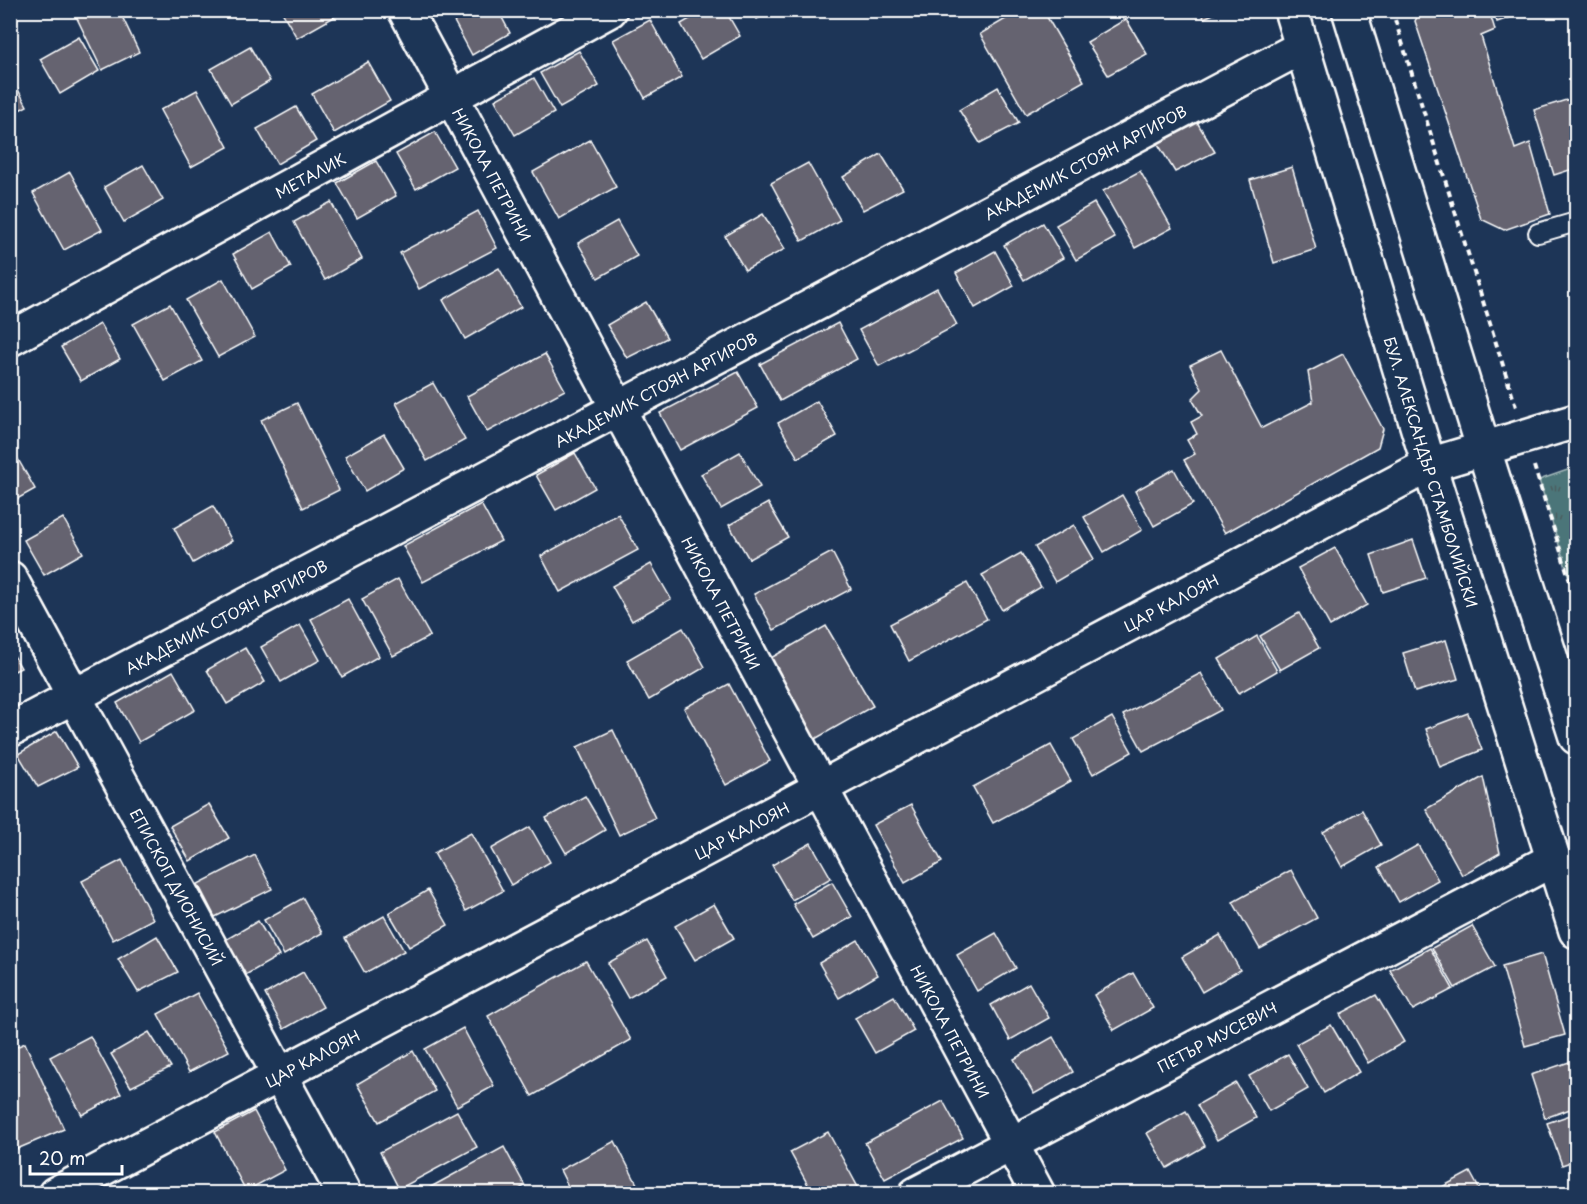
<svg xmlns="http://www.w3.org/2000/svg" width="1587" height="1204" font-family="'Playpen Sans',sans-serif">
	<defs>
		<pattern id="grass-tufts" width="24" height="20" patternUnits="userSpaceOnUse" patternTransform="scale(1.5)"><rect width="24" height="20" fill="#4c7579"/><path d="M3 7l-1-3M5 7V3M7 7l1-3M15 17l-1-3M17 17v-4M19 17l1-3" fill="none" stroke="#4c5c5e"/></pattern>
	</defs>
	<rect width="100%" height="100%" fill="#1d3557"/>
	<filter id="ink" filterUnits="userSpaceOnUse"><feTurbulence type="fractalNoise" baseFrequency=".0167" numOctaves="2"/><feDisplacementMap in="SourceGraphic" scale="12" xChannelSelector="R" yChannelSelector="G"/><feConvolveMatrix kernelMatrix="1 2 1 2 8 2 1 2 1" color-interpolation-filters="sRGB"/></filter>
	<g filter="url(#ink)">
		<path fill="url(#grass-tufts)" stroke="#a6babc" stroke-width="1.5" d="M1576,467v133l-37,-120z"/>
		<g fill="#656370" stroke="#fff" stroke-width="1.5">
			<path d="M73,10h46l20,42 -37,18z"/>
			<path d="M281,10h52l3,6 -39,22z"/>
			<path d="M448,10h50l12,23 -38,22z"/>
			<path d="M705,10h20l15,26 -39,23 -20,-35z"/>
			<path d="M752,10h21l-16,9z"/>
			<path d="M1021,10h22l41,71 -58,33 -46,-80z"/>
			<path d="M1201,10h22l-19,8z"/>
			<path d="M1421,10h68l6,20 -14,6 34,113 15,-6 20,71 -46,16 -23,-11 -66,-198z"/>
			<path d="M1493,10h39l-35,12z"/>
			<path d="M1126,19l21,35 -39,21 -21,-33z"/>
			<path d="M650,20l32,57 -37,21 -32,-58z"/>
			<path d="M79,37l20,34 -39,23 -20,-35z"/>
			<path d="M250,47l20,34 -39,23 -20,-35z"/>
			<path d="M579,51l20,35 -39,22 -20,-35z"/>
			<path d="M368,62l22,39 -56,32 -22,-39z"/>
			<path d="M10,75l17,31 -17,9z"/>
			<path d="M534,78l20,35 -39,22 -20,-35z"/>
			<path d="M998,87l21,36 -39,20 -21,-33z"/>
			<path d="M197,90l31,57 -37,20 -31,-57z"/>
			<path d="M1576,97v71l-22,7 -20,-65z"/>
			<path d="M296,107l20,34 -39,23 -20,-35z"/>
			<path d="M1194,117l21,35 -40,20 -20,-33z"/>
			<path d="M435,132l20,35 -39,22 -20,-35z"/>
			<path d="M590,140l26,47 -57,32 -26,-47z"/>
			<path d="M881,154l22,35 -40,21 -20,-33z"/>
			<path d="M376,161l20,35 -39,22 -20,-35z"/>
			<path d="M808,163l32,57 -38,21 -31,-58z"/>
			<path d="M143,165l20,35 -39,22 -20,-35z"/>
			<path d="M1292,167l24,82 -42,14 -24,-83z"/>
			<path d="M1140,171l32,57 -37,20 -32,-57z"/>
			<path d="M70,172l32,58 -38,20 -31,-57z"/>
			<path d="M331,202l31,57 -37,21 -31,-58z"/>
			<path d="M1094,203l21,35 -39,22 -20,-35z"/>
			<path d="M478,211l19,37 -78,41 -19,-36z"/>
			<path d="M763,214l22,35 -40,21 -20,-34z"/>
			<path d="M617,221l20,35 -39,22 -20,-35z"/>
			<path d="M1043,223l20,35 -39,22 -20,-35z"/>
			<path d="M272,232l19,35 -39,22 -19,-35z"/>
			<path d="M995,251l19,35 -39,22 -19,-35z"/>
			<path d="M499,268l22,39 -56,32 -22,-39z"/>
			<path d="M223,279l32,58 -37,20 -32,-57z"/>
			<path d="M937,288l20,37 -78,41 -20,-36z"/>
			<path d="M646,302l21,36 -40,20 -20,-33z"/>
			<path d="M170,304l32,57 -37,20 -32,-57z"/>
			<path d="M838,323l19,36 -77,42 -20,-37z"/>
			<path d="M100,324l20,35 -39,22 -20,-34z"/>
			<path d="M1221,350l41,78 51,-26 -5,-30 35,-18 40,75 -5,18 -153,86 -41,-73 11,-6 -8,-14 10,-6 -6,-12 11,-6 -10,-17 10,-10 -12,-24z"/>
			<path d="M545,354l20,36 -78,42 -20,-36z"/>
			<path d="M738,372l20,36 -78,42 -20,-37z"/>
			<path d="M433,383l32,57 -38,21 -31,-58z"/>
			<path d="M817,401l20,35 -39,22 -20,-35z"/>
			<path d="M297,403l42,87 -36,18 -42,-88z"/>
			<path d="M384,434l20,34 -39,23 -20,-35z"/>
			<path d="M740,452l20,35 -39,22 -20,-35z"/>
			<path d="M575,453l20,35 -39,22 -20,-35z"/>
			<path d="M15,454l20,35 -25,14v-47z"/>
			<path d="M1174,469l19,35 -39,22 -19,-35z"/>
			<path d="M1122,495l20,35 -38,22 -20,-35z"/>
			<path d="M768,503l20,34 -39,22 -20,-34z"/>
			<path d="M481,504l20,37 -78,41 -20,-36z"/>
			<path d="M213,506l19,35 -39,22 -19,-35z"/>
			<path d="M618,514l20,36 -78,42 -19,-36z"/>
			<path d="M63,518l20,35 -39,22 -20,-35z"/>
			<path d="M1074,525l20,34 -39,23 -20,-35z"/>
			<path d="M1413,540l13,38 -43,14 -12,-37z"/>
			<path d="M1335,548l32,57 -37,21 -32,-58z"/>
			<path d="M832,552l19,37 -77,41 -20,-36z"/>
			<path d="M1021,553l20,34 -39,23 -20,-35z"/>
			<path d="M651,564l20,35 -39,22 -20,-35z"/>
			<path d="M398,579l32,57 -37,20 -31,-57z"/>
			<path d="M967,583l20,36 -78,42 -19,-37z"/>
			<path d="M348,599l31,57 -37,21 -31,-58z"/>
			<path d="M1299,613l20,35 -39,22 -20,-34z"/>
			<path d="M300,625l20,35 -39,22 -20,-35z"/>
			<path d="M826,626l47,80 -58,33 -46,-80z"/>
			<path d="M683,628l22,39 -56,33 -22,-40z"/>
			<path d="M1257,636l20,35 -38,22 -20,-34z"/>
			<path d="M1446,640l12,39 -43,13 -12,-39z"/>
			<path d="M245,648l20,34 -38,22 -20,-34z"/>
			<path d="M10,649l11,19 -11,5z"/>
			<path d="M173,671l22,39 -56,32 -22,-39z"/>
			<path d="M1201,673l20,37 -78,41 -20,-36z"/>
			<path d="M729,684l41,77 -44,24 -42,-77z"/>
			<path d="M1468,713l14,37 -42,17 -14,-38z"/>
			<path d="M1112,717l20,35 -39,22 -20,-35z"/>
			<path d="M613,730l42,88 -36,17 -42,-88z"/>
			<path d="M57,731l21,36 -40,20 -20,-33z"/>
			<path d="M1051,745l20,36 -78,42 -20,-36z"/>
			<path d="M1483,777l17,76 -38,22 -36,-66z"/>
			<path d="M585,796l20,34 -39,23 -20,-35z"/>
			<path d="M209,804l20,34 -39,23 -20,-35z"/>
			<path d="M911,805l31,57 -37,21 -32,-58z"/>
			<path d="M1362,810l19,35 -39,22 -19,-35z"/>
			<path d="M530,827l20,35 -39,23 -20,-36z"/>
			<path d="M471,833l32,58 -37,20 -32,-58z"/>
			<path d="M811,843l20,35 -39,22 -20,-35z"/>
			<path d="M1418,845l20,35 -39,22 -20,-35z"/>
			<path d="M255,855l17,34 -57,28 -17,-33z"/>
			<path d="M122,860l31,59 -40,21 -31,-59z"/>
			<path d="M1291,870l26,48 -57,31 -27,-47z"/>
			<path d="M832,882l20,35 -39,22 -20,-35z"/>
			<path d="M428,890l20,35 -39,22 -20,-34z"/>
			<path d="M303,898l19,35 -38,22 -20,-35z"/>
			<path d="M714,904l20,34 -39,22 -20,-34z"/>
			<path d="M384,916l20,35 -39,22 -20,-35z"/>
			<path d="M258,921l21,35 -39,22 -20,-35z"/>
			<path d="M1472,926l23,41 -40,21 -23,-40z"/>
			<path d="M996,933l20,35 -39,23 -20,-36z"/>
			<path d="M1220,935l20,35 -38,22 -20,-35z"/>
			<path d="M157,936l21,36 -40,20 -20,-33z"/>
			<path d="M858,940l20,35 -39,23 -20,-35z"/>
			<path d="M647,941l20,35 -39,22 -20,-35z"/>
			<path d="M1430,948l23,41 -40,21 -23,-40z"/>
			<path d="M1542,954l23,81 -40,11 -23,-80z"/>
			<path d="M586,961l45,79 -99,56 -44,-80z"/>
			<path d="M303,972l20,35 -39,22 -19,-35z"/>
			<path d="M1133,973l20,35 -39,22 -20,-35z"/>
			<path d="M1029,983l20,35 -39,22 -19,-35z"/>
			<path d="M197,993l32,58 -40,21 -31,-58z"/>
			<path d="M1376,995l28,47 -36,21 -28,-49z"/>
			<path d="M894,996l20,35 -39,22 -20,-35z"/>
			<path d="M1331,1025l28,47 -35,21 -28,-49z"/>
			<path d="M463,1028l31,58 -37,20 -32,-57z"/>
			<path d="M149,1032l22,35 -40,20 -20,-33z"/>
			<path d="M90,1036l31,58 -39,21 -32,-58z"/>
			<path d="M1053,1037l20,35 -39,22 -20,-35z"/>
			<path d="M25,1043l39,86 -47,20 -7,-14v-85z"/>
			<path d="M413,1051l22,40 -56,31 -22,-38z"/>
			<path d="M1288,1054l20,35 -39,22 -20,-35z"/>
			<path d="M1575,1060l1,47 -31,11 -14,-43z"/>
			<path d="M1236,1083l20,35 -39,22 -20,-35z"/>
			<path d="M943,1101l20,37 -78,41 -20,-36z"/>
			<path d="M254,1111l31,59 -39,21 -31,-59z"/>
			<path d="M457,1111l20,36 -78,42 -19,-37z"/>
			<path d="M1186,1111l19,35 -38,22 -20,-35z"/>
			<path d="M1576,1113v47l-14,5 -15,-42z"/>
			<path d="M828,1132l31,57 -7,5h-39l-23,-42z"/>
			<path d="M615,1141l27,53h-70l-12,-24z"/>
			<path d="M504,1147l21,39 -15,8h-92z"/>
			<path d="M1470,1172l12,22h-53z"/>
		</g>
		<g fill="none" stroke-linecap="round" stroke-linejoin="round">
			<defs>
				<path id="lane" d="M1538,233l38,-11"/>
				<g id="street">
					<path id="s1" d="M405,10l633,1184"/>
					<path id="s2" d="M10,339l600,-329"/>
					<path id="s3" d="M10,578l334,616"/>
					<path id="s4" d="M10,730l1292,-683"/>
					<path id="s5" d="M55,1194l1374,-729 147,-44"/>
					<path id="s6" d="M916,1194l638,-335"/>
				</g>
				<g id="secondary">
					<path id="s7" d="M1291,10l138,455 147,466"/>
					<path d="M1349,10l134,437 93,290"/>
				</g>
			</defs>
			<use href="#lane" stroke="#fff" stroke-width="22"/>
			<use href="#street" stroke="#fff" stroke-width="38"/>
			<use href="#secondary" stroke="#fff" stroke-width="38"/>
			<g stroke="#fff" stroke-width="4" stroke-dasharray="6 4.5" stroke-linecap="butt">
				<path d="M1392,10l124,397"/>
				<path d="M1534,466l42,134"/>
			</g>
			<use href="#lane" stroke="#1d3557" stroke-width="18"/>
			<use href="#street" stroke="#1d3557" stroke-width="33"/>
			<use href="#secondary" stroke="#1d3557" stroke-width="33"/>
		</g>
	</g>
	<g text-anchor="middle" dominant-baseline="central" stroke-width="6" stroke-linejoin="round" paint-order="stroke">
		<g font-size="15" fill="#fff" stroke="#1d3557">
			<text stroke="none"><textPath href="#s4" startOffset="1216">АКАДЕМИК СТОЯН АРГИРОВ</textPath></text>
			<text stroke="none"><textPath href="#s1" startOffset="186">НИКОЛА ПЕТРИНИ</textPath></text>
			<text stroke="none"><textPath href="#s2" startOffset="342">МЕТАЛИК</textPath></text>
			<text stroke="none"><textPath href="#s4" startOffset="730">АКАДЕМИК СТОЯН АРГИРОВ</textPath></text>
			<text stroke="none"><textPath href="#s7" startOffset="483">БУЛ. АЛЕКСАНДЪР СТАМБОЛИЙСКИ</textPath></text>
			<text stroke="none"><textPath href="#s5" startOffset="1263">ЦАР КАЛОЯН</textPath></text>
			<text stroke="none"><textPath href="#s1" startOffset="672">НИКОЛА ПЕТРИНИ</textPath></text>
			<text stroke="none"><textPath href="#s4" startOffset="244">АКАДЕМИК СТОЯН АРГИРОВ</textPath></text>
			<text stroke="none"><textPath href="#s5" startOffset="777">ЦАР КАЛОЯН</textPath></text>
			<text stroke="none"><textPath href="#s3" startOffset="351">ЕПИСКОП ДИОНИСИЙ</textPath></text>
			<text stroke="none"><textPath href="#s1" startOffset="1158">НИКОЛА ПЕТРИНИ</textPath></text>
			<text stroke="none"><textPath href="#s6" startOffset="340">ПЕТЪР МУСЕВИЧ</textPath></text>
			<text stroke="none"><textPath href="#s5" startOffset="291">ЦАР КАЛОЯН</textPath></text>
		</g>
	</g>
	<rect width="1587" height="1204" fill="none" stroke="#1d3557" stroke-width="36"/>
	<rect x="18" y="18" width="1551" height="1168" fill="none" stroke="#fff" stroke-width="2" filter="url(#ink)"/>
	<path d="M30 1165v9h92v-9" fill="none" stroke="#ffffff" stroke-width="3"/>
	<text x="39" y="1165" font-size="18" fill="#ffffff" stroke="#1d3557" stroke-width="4.5" paint-order="stroke">20 m</text>
</svg>
